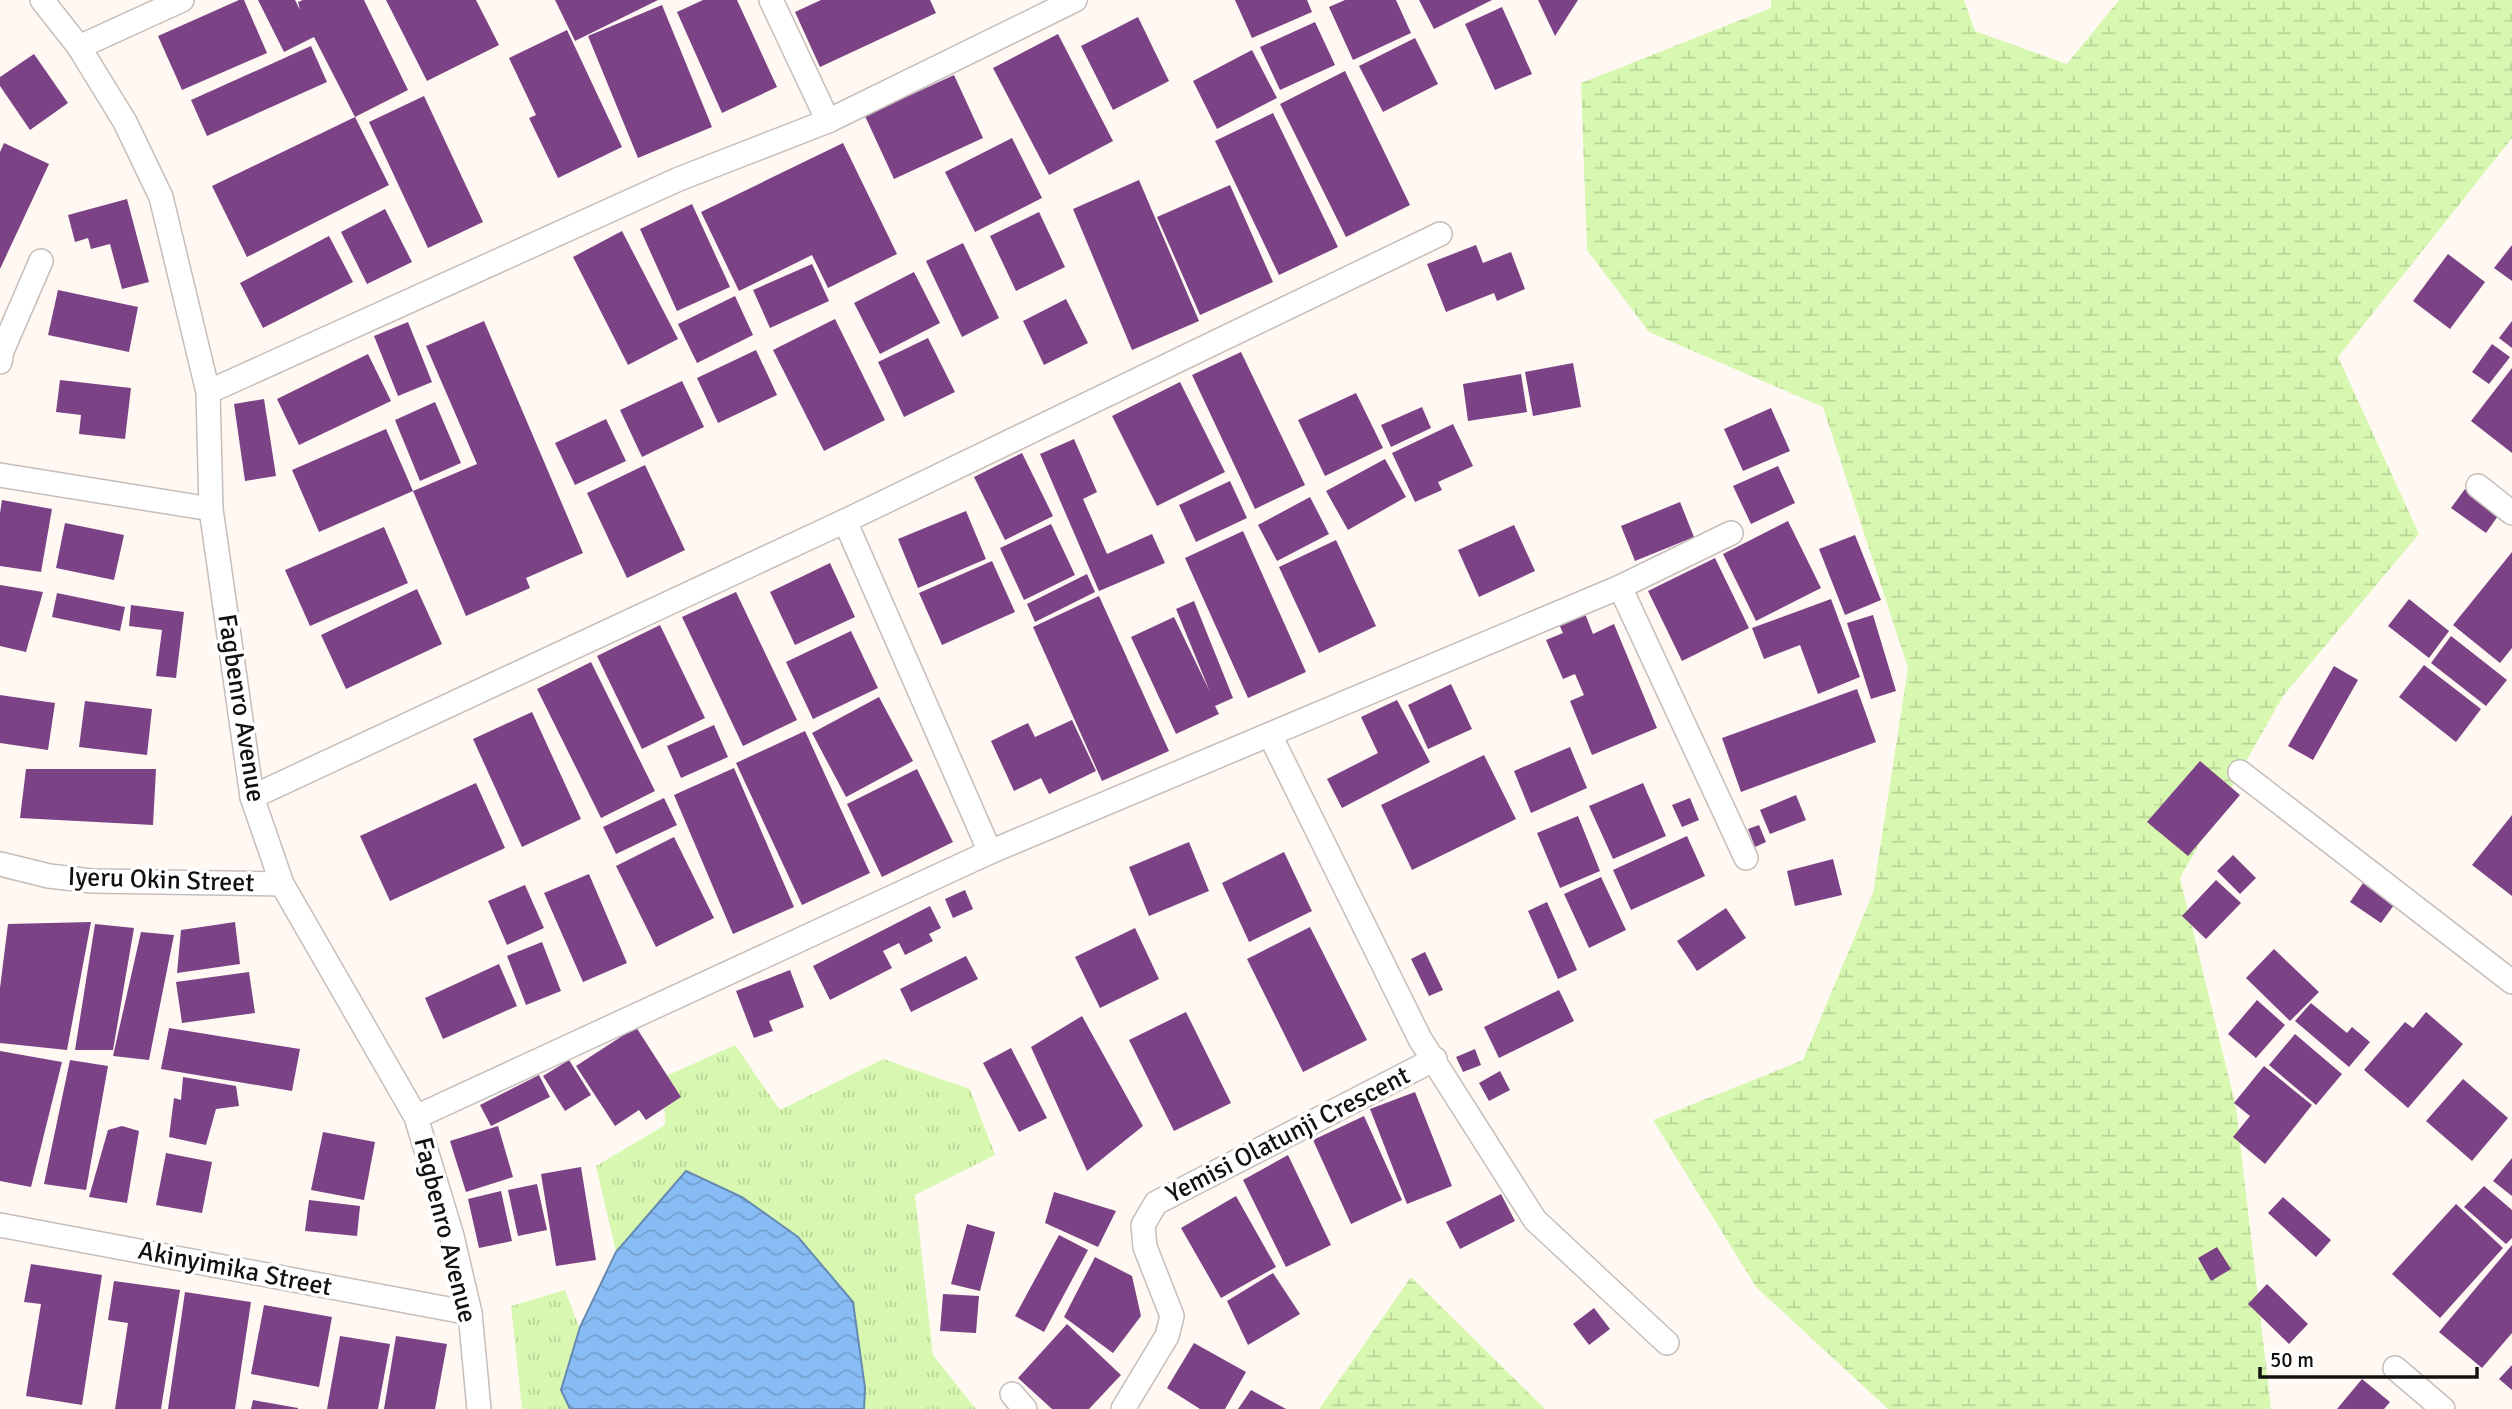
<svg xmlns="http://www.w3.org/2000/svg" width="2512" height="1409" font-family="Signika,sans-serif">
	<defs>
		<pattern id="grass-tufts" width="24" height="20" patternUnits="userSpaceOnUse" patternTransform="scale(1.75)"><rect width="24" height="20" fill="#d8f8b1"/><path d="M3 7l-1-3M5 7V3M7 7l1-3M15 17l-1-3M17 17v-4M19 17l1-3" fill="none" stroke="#b8d497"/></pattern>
		<pattern id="wetland-marsh" width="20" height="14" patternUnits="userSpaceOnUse" patternTransform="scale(1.75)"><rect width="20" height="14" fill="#d8f8b1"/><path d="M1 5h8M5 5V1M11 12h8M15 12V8" fill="none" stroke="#b8d497"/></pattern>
		<pattern id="water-waves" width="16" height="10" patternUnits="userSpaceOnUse" patternTransform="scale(1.75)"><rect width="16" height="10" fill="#88bcf5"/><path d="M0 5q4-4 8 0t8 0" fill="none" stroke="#74a1d1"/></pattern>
	</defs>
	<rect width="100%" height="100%" fill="#fff8f3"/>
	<g fill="url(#grass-tufts)">
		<path d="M735,1045l45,65 103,-51 87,30 25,66 -80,40 18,160 43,54h-112l1,-21 -12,-86 -168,-131 -69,81 -20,-86 69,-41 -1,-48z"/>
		<path d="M565,1290l14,37 -18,63 9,19h-48l-11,-103z"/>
	</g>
	<g fill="url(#wetland-marsh)">
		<path d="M1771,0h193l11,31 92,33 52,-64h393v138l-174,219 81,177 -136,162 -103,182 56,229 35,302h-383l-132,-122 -103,-167 150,-60 70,-167 35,-225 -85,-261 -174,-75 -62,-82 -6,-167 190,-75z"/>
		<path d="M1411,1277l134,132h-226z"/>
	</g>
	<path fill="url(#water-waves)" stroke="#6589b0" stroke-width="2" d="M686,1171l56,26 56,40 55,65 12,86 -1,21h-294l-9,-19 19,-63 36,-75z"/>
	<g fill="#7c4286">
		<path d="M239,0h5l23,53 -85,37 -24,-54z"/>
		<path d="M258,0h37l5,10 -2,-8 5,-2h61l44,90 -53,27 -41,-80 -30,15z"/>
		<path d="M386,0h90l23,45 -72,36z"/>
		<path d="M555,0h103l-83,41z"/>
		<path d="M703,0h34l40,87 -55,26 -45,-101z"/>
		<path d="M821,0h109l6,13 -116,54 -25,-55z"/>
		<path d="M1235,0h72l5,12 -60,26z"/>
		<path d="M1345,0h51l15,33 -58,27 -24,-53z"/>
		<path d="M1419,0h73l-58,29z"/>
		<path d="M1538,0h40l-23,36z"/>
		<path d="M662,5l50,122 -74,31 -50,-122z"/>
		<path d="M1502,7l30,67 -37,16 -30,-66z"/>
		<path d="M1138,17l31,64 -56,29 -32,-64z"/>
		<path d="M1315,22l20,43 -55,25 -20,-43z"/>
		<path d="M567,30l55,117 -64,31 -29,-60 7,-3 -27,-57z"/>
		<path d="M1058,34l55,107 -64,34 -56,-107z"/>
		<path d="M1415,38l23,46 -55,28 -24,-46z"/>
		<path d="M311,46l16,36 -120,54 -16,-36z"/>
		<path d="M1252,50l25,48 -60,31 -24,-48z"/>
		<path d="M34,54l34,49 -38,27 -30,-44v-9z"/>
		<path d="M1345,71l65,134 -64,32 -66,-133z"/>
		<path d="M954,75l29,63 -89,41 -29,-63z"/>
		<path d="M424,96l59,126 -55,26 -59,-126z"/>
		<path d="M1273,113l65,134 -59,28 -64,-134z"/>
		<path d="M355,117l34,68 -142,72 -35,-71z"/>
		<path d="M1012,138l30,60 -67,34 -30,-60z"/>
		<path d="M4,143l45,21 -49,105v-117z"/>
		<path d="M843,143l54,111 -69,34 -16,-33 -73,36 -38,-79z"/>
		<path d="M1139,180l60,141 -67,29 -59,-141z"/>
		<path d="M1230,185l43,97 -73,33 -43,-98z"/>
		<path d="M127,199l22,83 -27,7 -12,-45 -19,5 -3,-11 -13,4 -7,-27z"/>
		<path d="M692,204l38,83 -53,24 -37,-82z"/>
		<path d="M385,209l27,53 -45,22 -26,-52z"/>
		<path d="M1039,212l26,55 -49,24 -26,-55z"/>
		<path d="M622,231l56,108 -50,26 -55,-108z"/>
		<path d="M329,236l24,46 -90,46 -23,-45z"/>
		<path d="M963,243l36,75 -37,19 -36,-76z"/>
		<path d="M1476,245l7,18 28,-11 14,37 -28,12 -3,-8 -48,19 -19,-48z"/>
		<path d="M2512,245v36l-18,-13z"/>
		<path d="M2448,254l37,28 -35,47 -37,-28z"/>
		<path d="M812,264l17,37 -59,27 -17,-38z"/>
		<path d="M914,272l26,51 -60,31 -26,-51z"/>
		<path d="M58,290l80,17 -9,45 -81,-17z"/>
		<path d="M735,296l18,39 -56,28 -19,-39z"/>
		<path d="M1066,299l22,44 -44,22 -21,-44z"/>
		<path d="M835,319l50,101 -61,31 -51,-101z"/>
		<path d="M484,321l99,232 -57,25 4,10 -64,28 -53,-125 64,-27 -51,-118z"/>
		<path d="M2512,321v27l-13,-10z"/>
		<path d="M408,322l24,60 -34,14 -24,-60z"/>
		<path d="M928,338l27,54 -51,25 -26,-55z"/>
		<path d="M2492,344l18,13 -21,27 -17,-12z"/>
		<path d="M756,350l21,45 -59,28 -21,-45z"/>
		<path d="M1241,352l64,133 -50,24 -63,-134z"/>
		<path d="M368,354l23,47 -92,44 -22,-46z"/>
		<path d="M1573,363l8,44 -48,9 -8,-44z"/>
		<path d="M2512,368v85l-41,-32z"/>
		<path d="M1521,374l6,38 -59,9 -5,-37z"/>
		<path d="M60,380l71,8 -6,51 -46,-5 2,-19 -25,-3z"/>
		<path d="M682,381l22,46 -62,30 -22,-47z"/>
		<path d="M1180,382l45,90 -68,34 -45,-90z"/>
		<path d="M1356,393l27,55 -58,28 -27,-56z"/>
		<path d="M264,399l12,77 -31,5 -11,-77z"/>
		<path d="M435,402l26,61 -41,18 -25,-61z"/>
		<path d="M1422,407l9,21 -40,19 -10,-22z"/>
		<path d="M1771,408l19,43 -47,20 -19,-42z"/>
		<path d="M606,419l20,42 -51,24 -20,-42z"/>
		<path d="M1453,424l20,42 -35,16 4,8 -27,12 -23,-49z"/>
		<path d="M386,429l27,62 -94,41 -27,-62z"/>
		<path d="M1074,439l23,53 -14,7 24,55 45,-20 13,29 -66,28 -59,-137z"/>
		<path d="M1022,453l31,63 -48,24 -31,-63z"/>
		<path d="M1385,459l21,38 -58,33 -22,-39z"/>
		<path d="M645,465l40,85 -58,28 -40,-85z"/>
		<path d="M1778,466l17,37 -44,21 -18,-38z"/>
		<path d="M1230,481l17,37 -51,24 -17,-37z"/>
		<path d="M2465,489l35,24 -14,20 -35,-25z"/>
		<path d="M1310,497l19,37 -52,27 -19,-36z"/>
		<path d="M2,500l50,9 -11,63 -41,-6v-53z"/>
		<path d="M1680,502l14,35 -59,24 -14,-35z"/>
		<path d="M966,511l20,48 -68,29 -20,-49z"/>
		<path d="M1788,521l33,67 -65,33 -33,-67z"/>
		<path d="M65,523l59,12 -10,45 -58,-12z"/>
		<path d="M1051,524l24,51 -51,25 -24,-52z"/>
		<path d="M1514,525l21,46 -56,26 -21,-47z"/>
		<path d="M384,527l24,56 -98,43 -25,-56z"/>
		<path d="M1243,531l63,141 -58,26 -63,-140z"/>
		<path d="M1855,535l26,65 -36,15 -26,-66z"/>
		<path d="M1336,540l40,86 -57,27 -40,-86z"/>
		<path d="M2512,552v96l-12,15 -47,-38z"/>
		<path d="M1715,558l34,70 -67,33 -34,-70z"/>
		<path d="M992,561l23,51 -73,33 -23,-52z"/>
		<path d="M830,563l25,54 -60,28 -25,-53z"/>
		<path d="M1087,574l8,18 -60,30 -8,-18z"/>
		<path d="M0,585l43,7 -17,60 -26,-6z"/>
		<path d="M417,589l25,55 -96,45 -25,-54z"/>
		<path d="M736,592l61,128 -54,26 -61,-129z"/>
		<path d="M57,593l68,14 -5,24 -68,-14z"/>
		<path d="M1099,596l70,155 -67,30 -69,-154z"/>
		<path d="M1831,599l29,78 -42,17 -18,-49 -36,14 -12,-31z"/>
		<path d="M2409,599l40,32 -20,27 -41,-32z"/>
		<path d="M1194,601l39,97 -18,8 4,8 -43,20 -45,-97 43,-20 36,75 -34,-83z"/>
		<path d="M131,605l53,7 -8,66 -20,-2 6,-46 -33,-4z"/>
		<path d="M1584,611l9,23 21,-10 43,104 -65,27 -22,-54 14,-6 -9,-21 -12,5 -17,-39 17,-7 -5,-11z"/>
		<path d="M1873,615l23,76 -25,8 -24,-76z"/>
		<path d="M660,625l45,93 -63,31 -45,-93z"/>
		<path d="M851,631l27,57 -65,31 -27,-57z"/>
		<path d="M2451,636l56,44 -21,26 -55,-43z"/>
		<path d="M591,662l64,129 -54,27 -64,-129z"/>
		<path d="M2424,665l57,44 -25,33 -57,-45z"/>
		<path d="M2334,666l24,14 -45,80 -25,-14z"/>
		<path d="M1451,684l21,45 -44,20 -20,-44z"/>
		<path d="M1857,689l19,53 -135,50 -19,-54z"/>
		<path d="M0,695l55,8 -7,47 -48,-7z"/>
		<path d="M879,697l34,64 -67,36 -34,-64z"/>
		<path d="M1397,700l33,62 -88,46 -15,-29 51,-26 -17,-36z"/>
		<path d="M85,701l67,8 -5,46 -68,-8z"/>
		<path d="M532,712l49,107 -59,28 -49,-108z"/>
		<path d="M1072,720l24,51 -47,23 -8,-16 -27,13 -23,-50 37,-18 7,14z"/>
		<path d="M714,725l14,32 -47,21 -14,-32z"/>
		<path d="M805,731l65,142 -68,32 -66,-142z"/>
		<path d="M1570,747l17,41 -56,25 -17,-42z"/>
		<path d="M1484,755l32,64 -104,51 -31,-65z"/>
		<path d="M2200,761l40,34 -52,61 -41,-34z"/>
		<path d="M734,768l60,139 -61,27 -59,-139z"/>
		<path d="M26,769h130l-3,56 -133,-7z"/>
		<path d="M917,769l36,73 -71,35 -35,-73z"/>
		<path d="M476,783l29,65 -115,53 -30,-65z"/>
		<path d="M1643,783l23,53 -53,23 -24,-53z"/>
		<path d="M1796,795l10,25 -36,14 -10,-24z"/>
		<path d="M664,798l13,27 -61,29 -13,-27z"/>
		<path d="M1690,798l9,22 -17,7 -10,-22z"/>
		<path d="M2512,815v81l-40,-31z"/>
		<path d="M1578,816l22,55 -40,17 -23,-55z"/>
		<path d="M1759,825l7,17 -11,5 -7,-18z"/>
		<path d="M1687,836l18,40 -74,34 -18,-40z"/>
		<path d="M674,837l40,81 -58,29 -40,-81z"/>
		<path d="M1189,842l20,49 -60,25 -20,-49z"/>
		<path d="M1284,852l28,59 -63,31 -27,-59z"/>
		<path d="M2233,855l23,23 -16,16 -23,-23z"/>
		<path d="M1833,859l9,36 -47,11 -8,-35z"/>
		<path d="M589,874l38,89 -44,19 -39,-89z"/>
		<path d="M1601,877l25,53 -37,18 -25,-54z"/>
		<path d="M2216,880l25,23 -35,36 -24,-23z"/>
		<path d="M2363,883l31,22 -13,18 -31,-21z"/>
		<path d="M525,885l19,43 -37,17 -19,-44z"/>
		<path d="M965,890l8,19 -20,9 -8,-19z"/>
		<path d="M1547,902l30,68 -19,9 -30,-68z"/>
		<path d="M930,906l11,22 -12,6 4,7 -28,14 -6,-12 -16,8 9,17 -62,32 -17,-34z"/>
		<path d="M1726,908l20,30 -49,33 -20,-30z"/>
		<path d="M91,922l-24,128 -67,-7v-55l8,-64z"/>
		<path d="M235,922l5,42 -63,9 4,-43z"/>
		<path d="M95,924l39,4 -21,122h-38z"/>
		<path d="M1310,927l57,113 -64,32 -56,-113z"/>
		<path d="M1135,928l24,51 -59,29 -25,-51z"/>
		<path d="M141,932l33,3 -25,125 -36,-4z"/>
		<path d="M542,942l19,49 -35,14 -19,-49z"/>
		<path d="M2274,949l45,43 -29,29 -44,-43z"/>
		<path d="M1425,952l18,38 -14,6 -18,-37z"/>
		<path d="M966,956l12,23 -67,33 -11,-23z"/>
		<path d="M499,964l18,42 -74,33 -18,-41z"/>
		<path d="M790,970l14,37 -35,14 4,10 -19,7 -18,-47z"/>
		<path d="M249,972l6,41 -73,10 -6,-41z"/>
		<path d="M1559,990l15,31 -75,37 -15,-31z"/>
		<path d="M2257,1000l28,25 -29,33 -28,-24z"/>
		<path d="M2311,1003l36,30 5,-6 18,15 -21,25 -54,-46z"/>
		<path d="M1186,1012l45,91 -57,28 -45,-91z"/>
		<path d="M2426,1012l37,32 -55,64 -44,-38 41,-48 8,6z"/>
		<path d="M1082,1016l61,110 -56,45 -56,-124z"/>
		<path d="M636,1027l45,70 -35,23 -7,-10 -24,16 -39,-60z"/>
		<path d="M169,1028l131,21 -8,42 -131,-22z"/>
		<path d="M2295,1034l47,40 -26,31 -47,-40z"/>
		<path d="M1011,1048l36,70 -28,14 -36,-69z"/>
		<path d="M1475,1049l6,16 -18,7 -7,-15z"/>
		<path d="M0,1051l62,11 -31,125 -31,-6z"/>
		<path d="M70,1060l38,6 -22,124 -42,-6z"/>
		<path d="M569,1060l22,35 -26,16 -22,-35z"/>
		<path d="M2264,1066l48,39 -47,59 -32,-27 17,-21 -16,-13z"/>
		<path d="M1500,1071l10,19 -21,11 -10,-18z"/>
		<path d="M539,1075l11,22 -59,29 -11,-21z"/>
		<path d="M183,1077l53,9 3,20 -23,3 -10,36 -37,-8 5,-39 7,2z"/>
		<path d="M2463,1079l45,39 -36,43 -46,-40z"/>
		<path d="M1415,1092l37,94 -45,18 -37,-95z"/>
		<path d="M1364,1116l38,84 -51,24 -38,-84z"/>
		<path d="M122,1126l17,5 -12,72 -38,-6 19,-67z"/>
		<path d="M498,1126l15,51 -47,15 -16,-51z"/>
		<path d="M323,1132l52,10 -11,58 -53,-10z"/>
		<path d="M166,1153l46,9 -10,51 -46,-8z"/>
		<path d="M1288,1155l43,90 -45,22 -43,-87z"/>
		<path d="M2512,1158v38l-19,-15z"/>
		<path d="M581,1167l15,93 -40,6 -15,-92z"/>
		<path d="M537,1184l10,46 -29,6 -10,-46z"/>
		<path d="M2484,1186l28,24v28l-6,6 -42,-37z"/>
		<path d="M501,1191l11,50 -33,7 -11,-49z"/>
		<path d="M1054,1192l62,19 -18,36 -53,-24z"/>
		<path d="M1501,1194l14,27 -55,28 -14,-27z"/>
		<path d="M1236,1196l40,71 -55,31 -40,-70z"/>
		<path d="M2283,1197l48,43 -15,17 -48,-44z"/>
		<path d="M309,1200l51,6 -3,30 -52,-5z"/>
		<path d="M2456,1204l47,44 -63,70 -48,-44z"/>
		<path d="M967,1224l28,8 -15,59 -29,-7z"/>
		<path d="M1059,1235l29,15 -44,82 -29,-16z"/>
		<path d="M2512,1245v88l-30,35 -43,-36z"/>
		<path d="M2217,1247l14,22 -20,12 -13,-23z"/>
		<path d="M1095,1257l37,19 9,40 -28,37 -49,-36z"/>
		<path d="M31,1264l71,11 -20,130 -56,-9 15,-92 -17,-2z"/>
		<path d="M1273,1273l27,41 -52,31 -21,-44z"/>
		<path d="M114,1281l66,9 -19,119h-46l13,-86 -20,-3z"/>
		<path d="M2267,1284l41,40 -19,20 -41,-40z"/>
		<path d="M185,1292l66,10 -16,107h-67z"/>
		<path d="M943,1294l36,2 -3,37 -36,-2z"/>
		<path d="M264,1305l68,12 -13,70 -68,-13z"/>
		<path d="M1594,1308l16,21 -21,16 -16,-21z"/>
		<path d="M1067,1324l54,51 -32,34h-37l-34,-31z"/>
		<path d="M340,1336l50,8 -12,65h-51z"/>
		<path d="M396,1336l51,8 -12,65h-51z"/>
		<path d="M1194,1343l52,29 -21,37h-25l-33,-21z"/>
		<path d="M2512,1365v25l-13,-11z"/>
		<path d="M2362,1379l28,23 -6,7h-47z"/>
		<path d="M1251,1390l35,19h-48z"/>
		<path d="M253,1400l45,8v1h-47z"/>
	</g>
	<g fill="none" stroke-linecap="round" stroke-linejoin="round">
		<defs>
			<g id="minor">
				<path d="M42,0l37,47 46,75 36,75 47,195 3,117 41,288 30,87 134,233 36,119 18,77 9,96"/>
				<path d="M771,0l57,121"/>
				<path d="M79,47l103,-47"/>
				<path d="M0,362l2,-11 39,-90"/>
				<path d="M208,392l471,-213 149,-58 247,-121"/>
				<path d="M0,475l211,34"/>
				<path d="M2478,486l34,27"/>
				<path d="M845,521l145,331"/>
				<path d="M1620,587l126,271"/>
				<path d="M1270,735l150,304 115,181 132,123"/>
				<path d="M2240,772l272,210"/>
				<path d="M252,797l593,-276 595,-287"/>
				<path d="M0,864l49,12 43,5 190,3"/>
				<path d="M416,1117l574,-265 630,-265 111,-54"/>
				<path d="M0,1225l470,88"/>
				<path d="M2395,1368l48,41"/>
				<path d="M1012,1394l13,15"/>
				<path d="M1123,1409l44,-73 5,-20 -27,-69 -2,-22 13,-22 279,-144"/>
			</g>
		</defs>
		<use href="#minor" stroke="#c5beba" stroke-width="26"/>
		<use href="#minor" stroke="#fff" stroke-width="23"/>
	</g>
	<g text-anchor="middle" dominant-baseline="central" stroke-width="7" stroke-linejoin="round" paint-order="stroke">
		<g font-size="26" fill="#13110f" stroke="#fff">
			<text transform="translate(241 708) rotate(81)">Fagbenro Avenue</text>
			<text transform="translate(161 880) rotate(2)">Iyeru Okin Street</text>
			<text transform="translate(1288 1135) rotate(-27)">Yemisi Olatunji Crescent</text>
			<text transform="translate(445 1230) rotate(76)">Fagbenro Avenue</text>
			<text transform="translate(235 1269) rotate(11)">Akinyimika Street</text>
		</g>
	</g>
	<path d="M2260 1367v10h217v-10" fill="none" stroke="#13110f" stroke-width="3.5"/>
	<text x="2270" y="1367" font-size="21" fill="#13110f" stroke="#ffffff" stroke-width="5" paint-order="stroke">50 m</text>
</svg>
